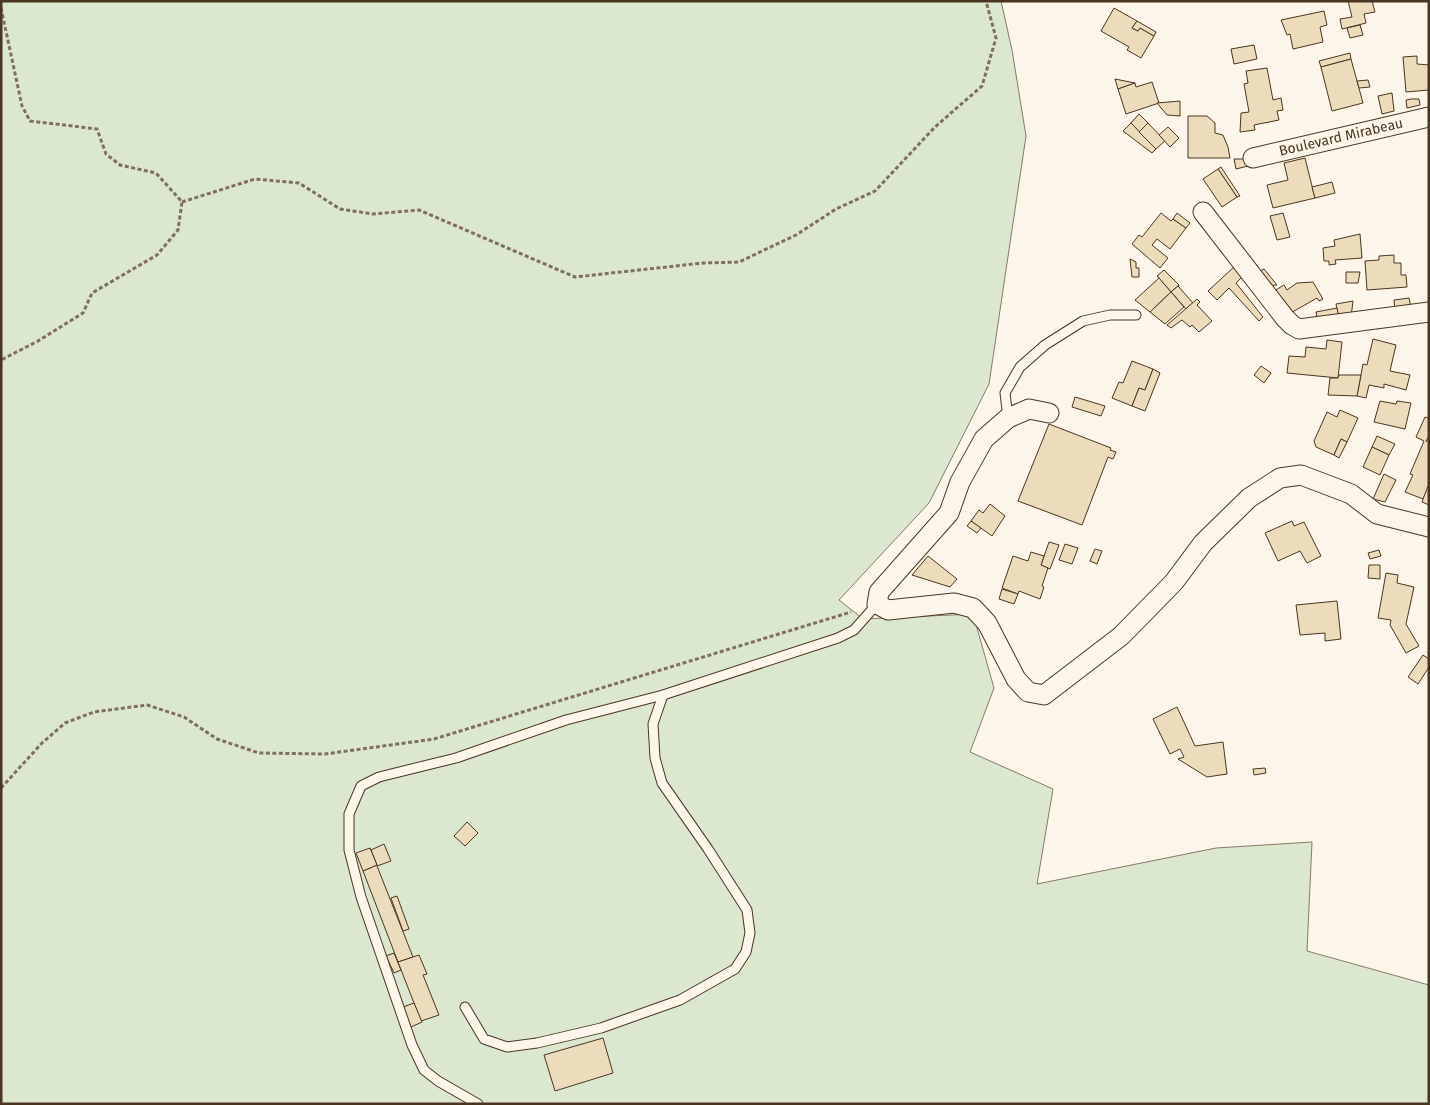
<svg xmlns="http://www.w3.org/2000/svg" width="1430" height="1105" font-family="'Fira Sans',sans-serif">
	<rect width="100%" height="100%" fill="#fbf6e9"/>
	<path fill="#dce7d0" stroke="#887966" d="M1,1h1000l11,49 14,86 -37,248 -60,119 -90,97 24,19 110,-5 21,74 -24,64 83,37 -16,95 179,-36 96,-6 -5,109 122,34v119h-1428z"/>
	<g fill="#ecdcbc" stroke="#4a3520">
		<path d="M1348,1h24l3,11 -11,2 2,9 -24,6 -2,-10 12,-2z"/>
		<path d="M1114,8l23,13 -5,7 6,3 2,-3 14,8 -13,22 -14,-8 2,-3 -28,-16z"/>
		<path d="M1324,11l3,14 -7,2 3,15 -30,7 -3,-15 -3,1 -6,-15z"/>
		<path d="M1137,21l19,11 -2,4 -14,-8 -2,3 -6,-3z"/>
		<path d="M1360,25l3,10 -13,3 -3,-10z"/>
		<path d="M1254,45l3,14 -23,5 -3,-15z"/>
		<path d="M1350,53l1,6 -30,8 -2,-6z"/>
		<path d="M1417,56v8l12,1v25l-23,2 -3,-35z"/>
		<path d="M1351,59l12,44 -31,8 -11,-44z"/>
		<path d="M1267,68l6,32 8,-2 2,12 -6,1 2,9 -25,5 1,5 -15,2 1,-19 8,-1 -5,-28 4,-1 -2,-12z"/>
		<path d="M1115,79l20,4 -17,6z"/>
		<path d="M1368,80l2,7 -11,1 -2,-7z"/>
		<path d="M1152,82l7,21 -33,11 -8,-25 17,-6 1,4z"/>
		<path d="M1392,93l2,18 -12,3 -4,-18z"/>
		<path d="M1411,99h8l1,6 -13,3 -1,-8z"/>
		<path d="M1180,101v15l-13,-1 -10,-12z"/>
		<path d="M1139,114l9,9 -9,9 -8,-9z"/>
		<path d="M1188,116h19l8,7v10l8,2 5,12 2,11h-42z"/>
		<path d="M1131,123l25,26 -4,4 -29,-22z"/>
		<path d="M1148,123l17,18 -9,8 -17,-17z"/>
		<path d="M1168,127l11,11 -9,9 -11,-12z"/>
		<path d="M1305,158l10,40 -42,10 -6,-23 21,-5 -4,-17z"/>
		<path d="M1234,159h12l2,7 -12,3z"/>
		<path d="M1221,167l19,29 -3,1 -19,-28z"/>
		<path d="M1218,169l19,28 -15,10 -19,-28z"/>
		<path d="M1332,182l3,11 -20,5 -3,-11z"/>
		<path d="M1161,213l10,8 2,-2 13,9 -16,21 -13,-10 -5,6 16,13 -8,10 -28,-24 7,-9 3,2z"/>
		<path d="M1177,213l13,10 -4,5 -13,-9z"/>
		<path d="M1283,213l7,24 -13,3 -7,-24z"/>
		<path d="M1360,234l2,24 -27,2 1,4 -7,1v-4h-5l-1,-13 12,-2 -1,-6z"/>
		<path d="M1394,255v8h7v12h5l1,12 -40,3 -2,-29 14,-1v-4z"/>
		<path d="M1130,259l6,3v6h3v9h-7z"/>
		<path d="M1235,266l8,10 -7,7 27,34 -4,4 -30,-33 -12,12 -9,-9z"/>
		<path d="M1264,269l13,16 -11,1 -9,-13z"/>
		<path d="M1164,270l15,15 -8,7 -14,-16z"/>
		<path d="M1346,272h14l-2,11h-12z"/>
		<path d="M1159,278l12,14 -21,20 -15,-12z"/>
		<path d="M1313,282l10,17 -4,2 -2,-3 -28,16 -15,-23 10,-6 3,5 10,-7z"/>
		<path d="M1178,286l15,17 -7,6 -15,-17z"/>
		<path d="M1171,292l13,15 -19,17 -15,-12z"/>
		<path d="M1409,298l2,10 -16,3 -1,-11z"/>
		<path d="M1197,299l3,3 -3,3 15,16 -13,11 -7,-7 -2,2 -8,-7 -11,8 -4,-3z"/>
		<path d="M1353,301l-2,16 -12,2 -3,-15z"/>
		<path d="M1337,308l2,11 -21,4 -2,-11z"/>
		<path d="M1373,339l23,6 -6,26 20,4 -4,15 -22,-6v4l-15,-3 -3,13 -9,-2 6,-32 4,1z"/>
		<path d="M1327,340l15,2 -4,36 -51,-5 2,-17 16,1 1,-10 20,2z"/>
		<path d="M1132,361l21,8 -8,21 -6,-2 -7,18 -20,-8 7,-16 4,1z"/>
		<path d="M1261,366l10,7 -7,10 -10,-8z"/>
		<path d="M1153,369l7,4 -15,38 -13,-5 7,-18 6,2z"/>
		<path d="M1339,375h22l-4,21 -29,-1 2,-17h8z"/>
		<path d="M1075,397l30,9 -4,10 -29,-9z"/>
		<path d="M1380,401l16,3 1,-3 14,2 -6,26 -31,-7z"/>
		<path d="M1340,410l18,8 -11,24 -6,-3 -7,16 -18,-8 -2,-6 13,-29 10,5z"/>
		<path d="M1425,417l4,1v18l-3,5 3,1v44l-6,13 -18,-7 8,-17 -3,-1 14,-33 -8,-4z"/>
		<path d="M1049,424l62,24 -1,2 6,2 -3,7 -5,-2 -26,68 -64,-24z"/>
		<path d="M1377,436l18,8 -6,11 -17,-8z"/>
		<path d="M1341,439l6,3 -8,16 -5,-3z"/>
		<path d="M1372,447l17,8 -9,20 -17,-8z"/>
		<path d="M1384,474l12,6 -11,22 -12,-3z"/>
		<path d="M1428,486h1v19l-7,-3z"/>
		<path d="M990,504l15,12 -13,20 -21,-15 8,-11 4,3z"/>
		<path d="M971,521l10,7 -4,5 -10,-7z"/>
		<path d="M1292,521l2,5 10,-4 17,34 -14,7 -7,-12 -22,10 -13,-28z"/>
		<path d="M1049,542l10,3 -9,24 -9,-4z"/>
		<path d="M1065,544l13,4 -6,16 -13,-4z"/>
		<path d="M1095,549l7,2 -5,13 -7,-3z"/>
		<path d="M1379,550l2,6 -11,3 -2,-6z"/>
		<path d="M1031,552l13,4 -3,9 7,3 -6,18 2,1 -4,12 -21,-8 -1,3 -16,-6 11,-32 15,5z"/>
		<path d="M928,556l29,23 -7,8 -38,-12z"/>
		<path d="M1369,565h11v14l-12,-1z"/>
		<path d="M1386,573l12,2 -1,8 17,4 -8,37 13,22 -13,7 -16,-28 1,-5 -13,-2z"/>
		<path d="M1002,589l16,5 -4,10 -15,-5z"/>
		<path d="M1337,601l4,38 -16,2v-8l-25,2 -4,-30z"/>
		<path d="M1423,655l6,4v8l-11,17 -10,-7z"/>
		<path d="M1177,707l18,39 28,-4 4,32 -20,3 -29,-18 6,-2 -4,-8 -10,5 -17,-35z"/>
		<path d="M1265,768l1,5 -12,2 -1,-6z"/>
		<path d="M467,822l11,11 -13,13 -11,-10z"/>
		<path d="M384,844l7,17 -14,5 36,91 -15,5 -35,-91 14,-6 -6,-15z"/>
		<path d="M370,848l7,17 -14,6 -7,-18z"/>
		<path d="M397,896l12,33 -6,2 -12,-33z"/>
		<path d="M394,953l7,17 -7,3 -8,-17z"/>
		<path d="M419,955l8,19 -4,1 16,40 -18,6 -23,-59z"/>
		<path d="M414,1003l8,19 -11,5 -8,-20z"/>
		<path d="M603,1038l10,35 -58,18 -11,-36z"/>
	</g>
	<g fill="none" stroke-linecap="round" stroke-linejoin="round">
		<defs>
			<g id="service">
				<path d="M1008,418l-3,-25 15,-26 25,-22 38,-24 27,-6h26"/>
				<path d="M465,1007l19,32 23,8 30,-4 64,-15 79,-28 55,-31 11,-17 4,-19 -3,-23 -39,-61 -46,-66 -7,-25 -2,-34 10,-29"/>
				<path d="M478,1104l-40,-23 -14,-11 -12,-25 -51,-148 -12,-47v-36l12,-28 18,-9 77,-19 110,-38 97,-25 175,-57 16,-8 23,-26"/>
			</g>
			<g id="minor">
				<path d="M1253,158l176,-41"/>
				<path d="M1203,212l82,106 7,7 7,4 130,-17"/>
				<path d="M1049,413l-20,-4 -21,9 -24,21 -24,43 -11,31 -70,79 -2,12 11,6 66,-7 19,5 14,15 29,56 12,13 16,3 77,-59 53,-54 29,-39 46,-45 31,-20 21,-3 50,19 26,20 52,13"/>
			</g>
		</defs>
		<use href="#service" stroke="#4a3520" stroke-width="11"/>
		<use href="#minor" stroke="#4a3520" stroke-width="21"/>
		<g stroke="#7f6f5c" stroke-width="3" stroke-dasharray="4 2.5" stroke-linecap="butt">
			<path d="M1,8l21,98 8,15 67,8 9,25 14,11 36,8 26,29 -4,28 -21,25 -65,38 -9,20 -45,28 -37,19"/>
			<path d="M182,202l73,-23 44,4 41,26 33,5 46,-4 156,67 128,-14 36,-1 57,-27 40,-26 39,-18 60,-64 47,-41 14,-48 -10,-37"/>
			<path d="M1,788l41,-45 23,-20 29,-11 53,-7 37,12 33,22 42,14 66,1 109,-15 417,-127"/>
		</g>
		<use href="#service" stroke="#fbf6e9" stroke-width="9"/>
		<use href="#minor" stroke="#fbf6e9" stroke-width="19"/>
	</g>
	<g text-anchor="middle" dominant-baseline="central" stroke-width="4" stroke-linejoin="round" paint-order="stroke">
		<g font-size="14" fill="#4a3520" stroke="#fbf6e9">
			<text transform="translate(1341 137) rotate(-13)">Boulevard Mirabeau</text>
		</g>
	</g>
	<rect width="1430" height="1105" fill="none" stroke="#4a3520" stroke-width="5"/>
</svg>
